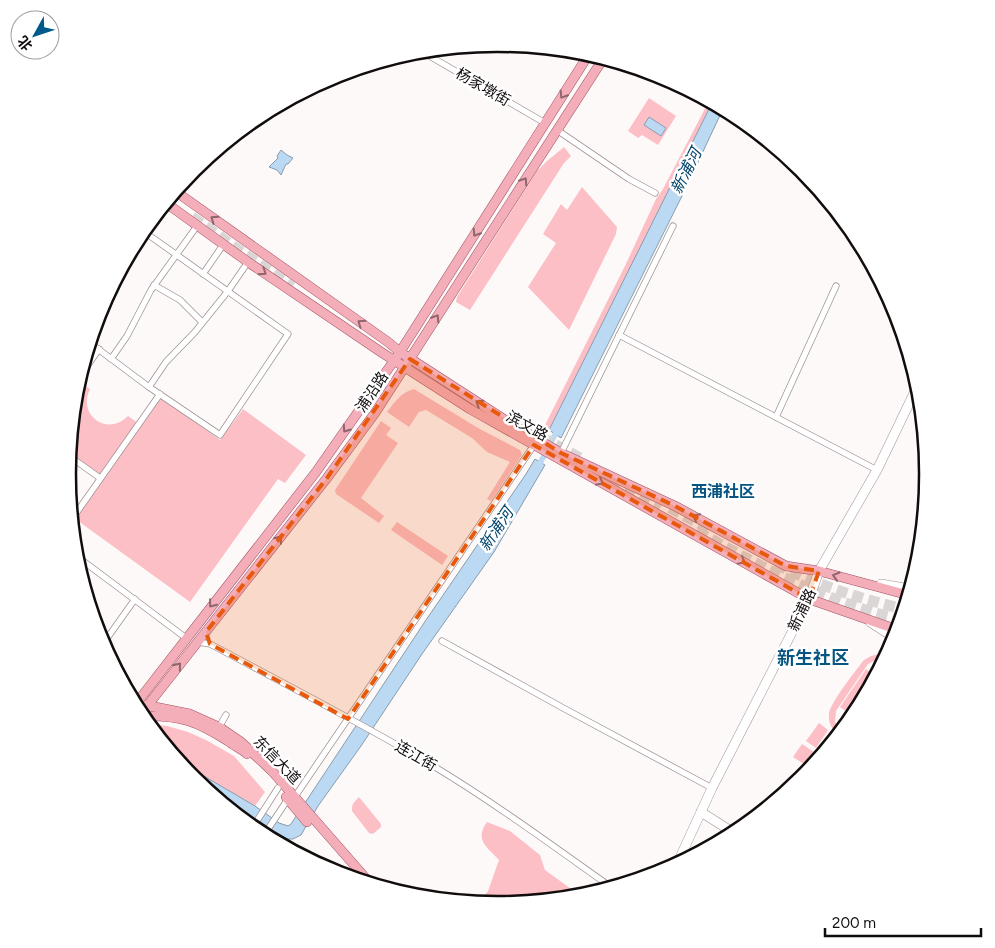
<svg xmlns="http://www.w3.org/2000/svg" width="995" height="948" font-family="Figtree,'Noto Sans SC',sans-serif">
	<rect width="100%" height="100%" fill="#fef9f9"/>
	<g fill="#fcbfc6">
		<path d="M649,98l27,18 -18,29 -16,-10 -4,3 -10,-7z"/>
		<path d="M709,101l3,2 -12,24 -151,303 -3,-2v-5l79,-157 31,-67 7,-10z"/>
		<path d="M564,147l7,9 -7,7 -94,147 -14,-8 1,-5 80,-126 10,-10z"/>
		<path d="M582,187l35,40 -1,7 -47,96 -41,-43 28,-44 -13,-9 18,-30 6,6z"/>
		<path d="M81,383l9,6c-13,26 17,48 38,27l10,7 -38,52 -31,-23 7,-62z"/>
		<path d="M414,389l64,39 42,22 2,5 -31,46 -4,-2 23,-37 -23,-10 -15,-14 -46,-28 -7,2 -10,15 -22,-15c8,-10 14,-20 27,-23z"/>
		<path d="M161,397l59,43 23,-31 63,46 -21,28 -7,-4 -88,123 -116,-84z"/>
		<path d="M381,421l10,7 -5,7 12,8 -37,55 23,18 -5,7 -43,-29 -1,-4z"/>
		<path d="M397,522l51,34 -6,9 -51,-35z"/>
		<path d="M879,654l7,2 -3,5h-9l-6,3 -32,47 -1,11 6,8 -3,4c-7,-5 -10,-12 -9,-21 2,-11 27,-43 35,-53l7,-4z"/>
		<path d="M866,669l9,7 -22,40 -13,-9z"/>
		<path d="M819,723l9,7 -12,18 -10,-7z"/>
		<path d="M149,724l18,2 21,6 18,8 28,16 31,36 -10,14 -75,-44z"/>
		<path d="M830,731l7,4 -14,17 -5,-3z"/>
		<path d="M802,744l18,12 -10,12 -17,-11z"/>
		<path d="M359,797l22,27v3l-8,7 -4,-1 -17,-22c-1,-6 2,-9 7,-14z"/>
		<path d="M487,822l23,9 30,24 5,15 36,26 -84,8 -18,-2 9,-11 11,-31c-12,-13 -25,-20 -12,-38z"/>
	</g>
	<g fill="#bbd9f2" stroke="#889cad">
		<path d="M712,103l11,6 -40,85 -122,244 -12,-8z"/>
		<path d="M649,117l17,11 -5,8 -17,-11z"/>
		<path d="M281,150l6,5 6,3 -5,6h-2l-5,11 -4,-5 -8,-3 9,-9 -1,-2z"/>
		<path d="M535,459l10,6 -51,87 -72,102 -61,92 -43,60 -17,29 -8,4h-11l-5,-2c-35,-23 -71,-43 -97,-75l75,44 24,17 9,3 3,-2 135,-204 100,-146z"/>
	</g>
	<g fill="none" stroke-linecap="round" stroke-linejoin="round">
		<path stroke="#bbd9f2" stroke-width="5.5" d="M538,467l20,-38"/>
		<g stroke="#dad6d6" stroke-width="11" stroke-dasharray="11 5.5" stroke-linecap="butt">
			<path d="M192,217l100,70"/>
			<path d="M447,390l42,24"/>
			<path d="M541,437l39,21"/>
			<path d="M581,466l78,44"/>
			<path d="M670,508l41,22"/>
			<path d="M697,531c65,37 130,71 204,89"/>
			<path d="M776,564c41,21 84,35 128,45"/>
		</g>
		<defs>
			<g id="street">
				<path d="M421,51l124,72"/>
				<path d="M557,130l72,49 26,14"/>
				<path d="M203,274l20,-29"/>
				<path d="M154,285l26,15 22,22"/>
				<path d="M619,335l258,135"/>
				<path d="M90,343l59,44 71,48 68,-101 -145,-103"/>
				<path d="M111,359l16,-23 24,-46 46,-64"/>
				<path d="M79,378l20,-29"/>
				<path d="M149,387l17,-25 29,-30 33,-41 20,-29"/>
				<path d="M776,417l60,-131"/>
				<path d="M561,453l112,-227"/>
				<path d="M69,456l31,22"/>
				<path d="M72,519l88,-125"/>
				<path d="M75,555l111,83"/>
				<path d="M442,641l123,68 147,79"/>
				<path d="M198,642l12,2 19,10c69,37 139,73 206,113 61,37 118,79 176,120"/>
				<path d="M103,644l32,-45"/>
				<path d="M219,727l7,-12"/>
				<path d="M294,798l240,-353"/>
				<path d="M253,827l25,-39"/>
				<path d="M264,835l24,-36"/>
			</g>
			<g id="secondary">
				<path d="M881,584l29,5"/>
				<path d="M870,622l25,16"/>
				<path d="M701,812l33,21"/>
				<path d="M677,864l35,-76 97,-189 10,-28 58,-101 41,-85"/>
			</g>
			<g id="primary">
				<path d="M175,191l213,151 12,10 102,66 59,35 114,53 111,60 33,5 89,24"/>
				<path d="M166,203l82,59 133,90 89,57 339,190 89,31"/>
				<path d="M135,705l181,-233 84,-120 189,-298"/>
				<path d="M145,705l45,9 29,13 22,15 31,29 97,111"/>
				<path d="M143,716c37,-1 54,5 85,25 6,5 14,8 19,13"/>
				<path d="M144,716l4,-11 179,-227 48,-65 228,-354"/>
				<path d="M286,797l21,25"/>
			</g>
		</defs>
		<use href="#street" stroke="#9f9293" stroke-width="7"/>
		<use href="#secondary" stroke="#9f9293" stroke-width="10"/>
		<use href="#primary" stroke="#9f5360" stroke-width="10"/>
		<use href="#street" stroke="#fff" stroke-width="5.5"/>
		<use href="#secondary" stroke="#fff" stroke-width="9"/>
		<use href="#primary" stroke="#f4aeba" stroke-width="9"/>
	</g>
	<defs><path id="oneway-chevron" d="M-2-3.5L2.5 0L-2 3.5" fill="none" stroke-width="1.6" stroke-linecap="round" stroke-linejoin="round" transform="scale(1.25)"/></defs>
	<g stroke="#8e666c">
		<use href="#oneway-chevron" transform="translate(563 95) rotate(123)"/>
		<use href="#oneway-chevron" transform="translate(524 181) rotate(-57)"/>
		<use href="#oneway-chevron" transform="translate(214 219) rotate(-145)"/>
		<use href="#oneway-chevron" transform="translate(476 233) rotate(123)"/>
		<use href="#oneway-chevron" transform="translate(263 272) rotate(34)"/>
		<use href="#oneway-chevron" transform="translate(436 318) rotate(-57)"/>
		<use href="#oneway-chevron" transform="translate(361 323) rotate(-145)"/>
		<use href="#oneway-chevron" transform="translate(479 403) rotate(-147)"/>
		<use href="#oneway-chevron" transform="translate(346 429) rotate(125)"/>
		<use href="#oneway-chevron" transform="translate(600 482) rotate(29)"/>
		<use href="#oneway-chevron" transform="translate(696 517) rotate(-152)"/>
		<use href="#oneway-chevron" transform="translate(279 539) rotate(-52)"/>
		<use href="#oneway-chevron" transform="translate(742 561) rotate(29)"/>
		<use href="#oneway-chevron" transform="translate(836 576) rotate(-164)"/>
		<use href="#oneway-chevron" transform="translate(212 604) rotate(128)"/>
		<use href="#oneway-chevron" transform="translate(178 666) rotate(-51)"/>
	</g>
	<path fill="#e8590c" fill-opacity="0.2" stroke="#e8590c" stroke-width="4" stroke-dasharray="10 6" stroke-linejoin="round" d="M410,359l151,94 114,53 111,60 33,5 -10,28 -275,-154 -186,274 -138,-75 -4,-12 121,-154z"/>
	<g text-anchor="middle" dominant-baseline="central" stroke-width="5" stroke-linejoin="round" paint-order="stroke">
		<g font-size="15" fill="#110d0d" stroke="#fff">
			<text transform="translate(483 87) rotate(30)">杨家墩街</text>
			<text transform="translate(372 392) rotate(-56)">浦沿路</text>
			<text transform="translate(527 426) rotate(29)">滨文路</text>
			<text transform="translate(802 610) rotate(-65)">新浦路</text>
			<text transform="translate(416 756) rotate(30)">连江街</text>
			<text transform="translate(277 760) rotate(46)">东信大道</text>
		</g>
		<g font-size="16" font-style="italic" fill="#01436a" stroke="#fff">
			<text transform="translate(686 171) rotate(-63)">新浦河</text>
			<text transform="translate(496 529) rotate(-56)">新浦河</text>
		</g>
		<g font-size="16" font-weight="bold" fill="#065481" stroke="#fff">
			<text x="723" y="491">西浦社区</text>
		</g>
		<g font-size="18" font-weight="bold" fill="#065481" stroke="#fff">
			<text x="813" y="658">新生社区</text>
		</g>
	</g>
	<path d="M0 0H995V948H0ZM497 52H498A421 421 0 0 1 919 473V475A421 421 0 0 1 498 896H497A421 421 0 0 1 76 475V473A421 421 0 0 1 497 52Z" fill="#fff" fill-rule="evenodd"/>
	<path fill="none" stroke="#110d0d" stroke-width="2.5" d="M497 52H498A421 421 0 0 1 919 473V475A421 421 0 0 1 498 896H497A421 421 0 0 1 76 475V473A421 421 0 0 1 497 52Z"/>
	<g transform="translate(35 35) rotate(230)"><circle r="24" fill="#ffffff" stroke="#a09e9e"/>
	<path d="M0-4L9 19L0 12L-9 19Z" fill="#015a8c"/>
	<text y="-8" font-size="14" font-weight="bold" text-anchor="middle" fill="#110d0d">北</text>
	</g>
	<path d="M825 928v8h156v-8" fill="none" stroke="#110d0d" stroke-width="2.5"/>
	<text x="832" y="928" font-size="15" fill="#110d0d" stroke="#ffffff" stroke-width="4" paint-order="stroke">200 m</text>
</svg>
